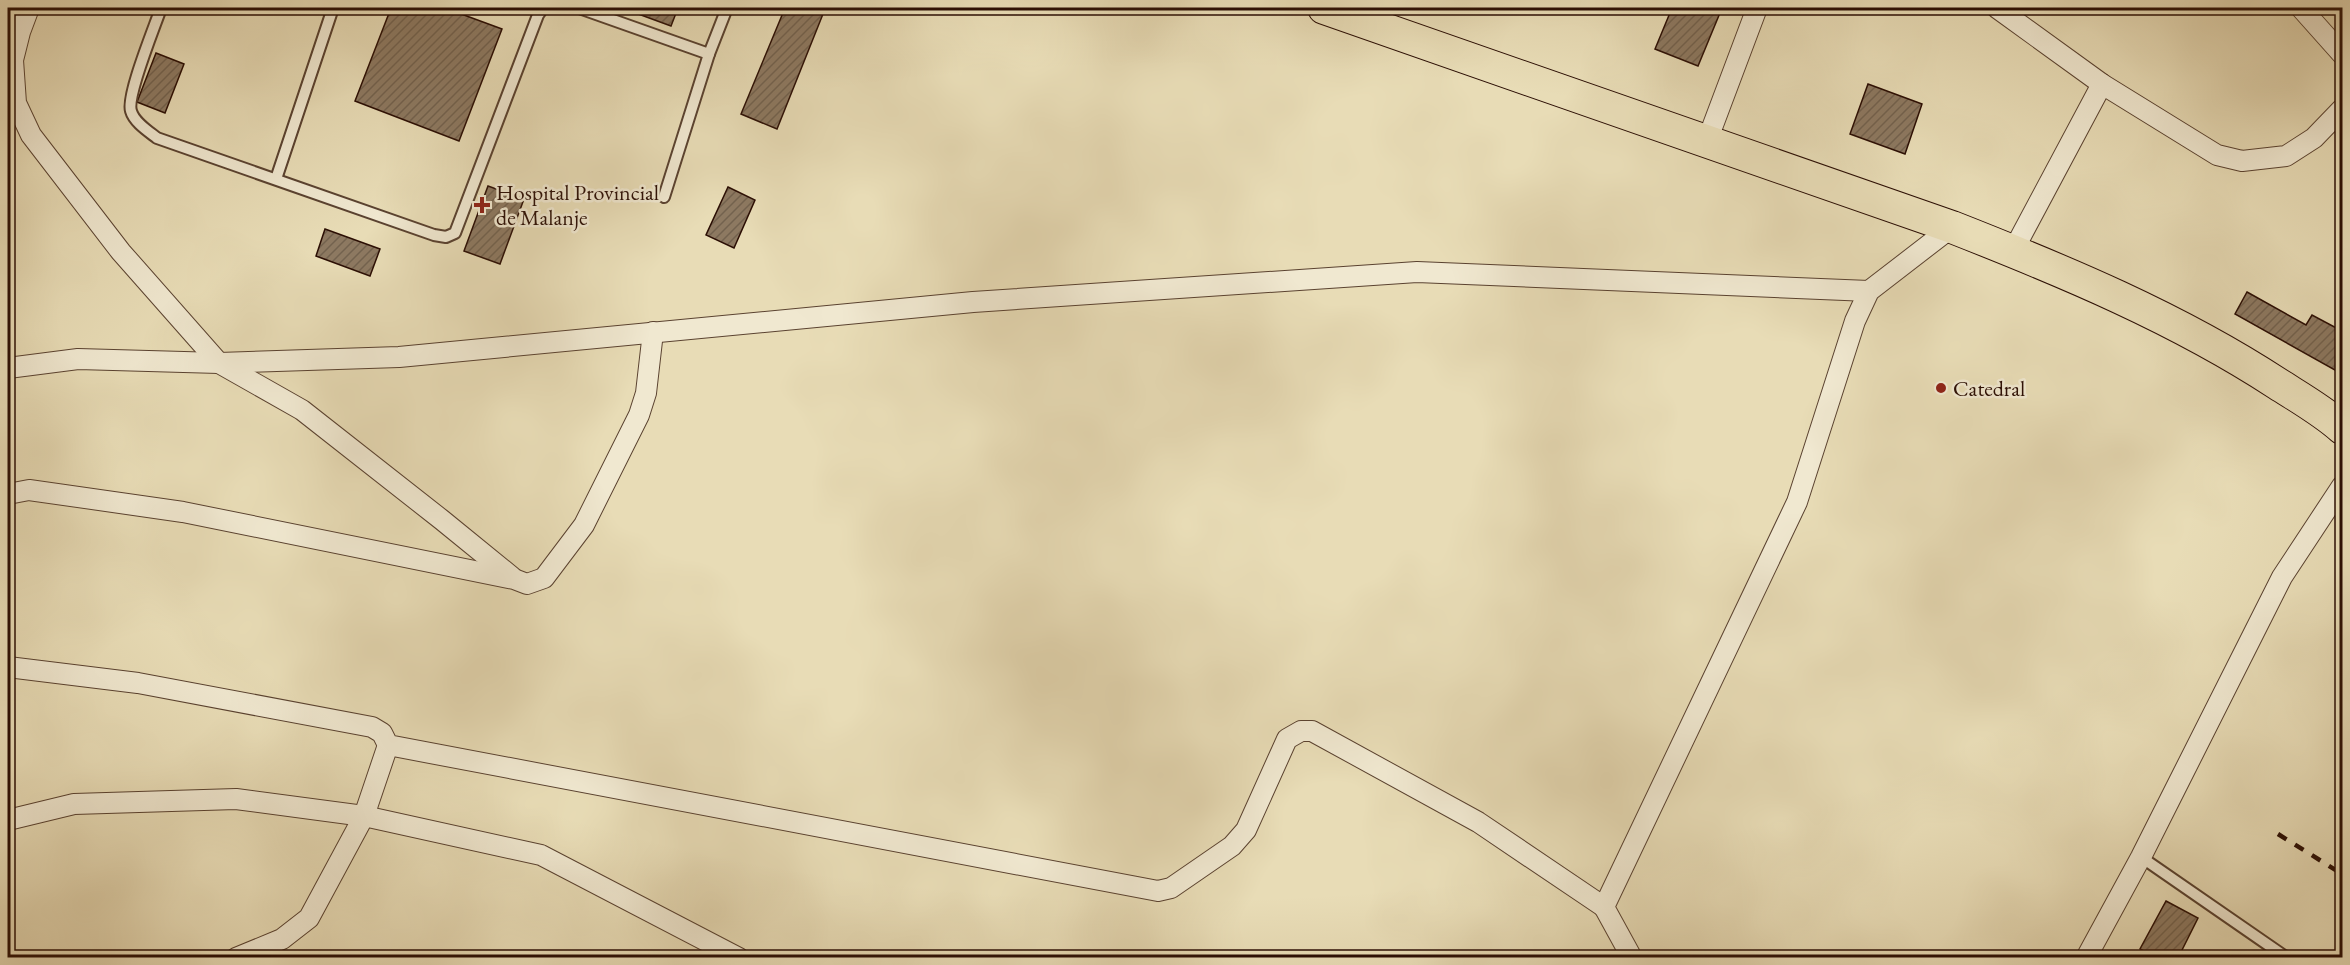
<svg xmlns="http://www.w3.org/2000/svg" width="2350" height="965" font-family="'EB Garamond',serif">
	<defs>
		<pattern id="building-hatch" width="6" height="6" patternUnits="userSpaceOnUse" patternTransform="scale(1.5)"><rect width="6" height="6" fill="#8d7961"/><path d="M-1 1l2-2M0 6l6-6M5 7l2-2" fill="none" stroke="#73624e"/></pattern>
	</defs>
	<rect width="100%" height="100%" fill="#e8dcb6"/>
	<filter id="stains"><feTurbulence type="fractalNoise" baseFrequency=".00333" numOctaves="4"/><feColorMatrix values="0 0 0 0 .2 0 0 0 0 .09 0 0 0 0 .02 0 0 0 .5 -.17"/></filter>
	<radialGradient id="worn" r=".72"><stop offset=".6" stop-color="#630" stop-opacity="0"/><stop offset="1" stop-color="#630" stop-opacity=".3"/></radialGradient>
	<g fill="url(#building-hatch)" stroke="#2b0e04" stroke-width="1.5">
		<path d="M391,8h54l57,21 -43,112 -104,-40z"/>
		<path d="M622,8h56l-7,18z"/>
		<path d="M785,8h23l15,6 -46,115 -36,-15z"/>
		<path d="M1672,8h50l-24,58 -43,-17z"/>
		<path d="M156,53l28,11 -19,49 -28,-11z"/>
		<path d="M1868,84l54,20 -17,50 -55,-20z"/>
		<path d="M488,186l36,13 -24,65 -36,-13z"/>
		<path d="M728,187l27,13 -21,48 -28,-13z"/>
		<path d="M325,229l55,20 -10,27 -54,-20z"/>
		<path d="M2247,292l59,33 6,-10 30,16v43l-107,-60z"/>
		<path d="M2166,901l32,17 -20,40h-21l-17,-9z"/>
	</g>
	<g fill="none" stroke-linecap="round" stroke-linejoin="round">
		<defs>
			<g id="lane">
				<path d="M161,8c-6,18 -35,88 -30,103 3,11 17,20 26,27l277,97 12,2 9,-4 83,-218 5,-7"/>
				<path d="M579,8l130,46"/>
				<path d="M276,179l57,-171"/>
				<path d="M664,197l45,-143 18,-46"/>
				<path d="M2141,857l146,101"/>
			</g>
			<g id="street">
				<path d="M29,8l-9,24 -7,28 3,43 15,32 90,117 98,111 83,47 140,110 70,57"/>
				<path d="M1997,8l105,76 115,71 25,6 44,-5 28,-18 28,-29"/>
				<path d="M2301,8l41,46"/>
				<path d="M1707,141l50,-133"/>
				<path d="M2013,251l89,-167"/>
				<path d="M8,368l70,-9 141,4 180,-6 574,-55 444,-30 452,19"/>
				<path d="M8,494l21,-4 154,22 331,67 13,5 17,-6 40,-53 55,-110 7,-22 7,-61"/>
				<path d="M8,667l130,16 234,44 10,6 6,12 770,146 13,-3 61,-42 14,-16 41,-91 14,-8h11l166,91 126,85"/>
				<path d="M8,820l66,-16 162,-5 128,17 177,39 198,103"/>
				<path d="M236,958l46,-19 27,-21 55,-102 24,-71"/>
				<path d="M1632,958l-28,-51 193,-405 58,-181 14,-30 83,-64"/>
				<path d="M2086,958l55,-101 141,-280 60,-91"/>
			</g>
			<path id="primary" d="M1324,8l628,219c112,44 225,91 326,157 22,14 45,27 64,44"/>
		</defs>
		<use href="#lane" stroke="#5a4230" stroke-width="14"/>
		<use href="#street" stroke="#5a4230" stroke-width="22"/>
		<use href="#primary" stroke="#2b0e04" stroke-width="34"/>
		<use href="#lane" stroke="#f0e8d0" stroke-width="10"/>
		<use href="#street" stroke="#f0e8d0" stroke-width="20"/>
		<use href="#primary" stroke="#e8dcb6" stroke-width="32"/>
		<path stroke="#2b0e04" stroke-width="4.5" stroke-dasharray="10 10" stroke-linecap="butt" d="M2278,834l64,40"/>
	</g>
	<g fill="#8f2418" stroke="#f0e8d0" stroke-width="2">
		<path d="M479 196h6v6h6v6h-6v6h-6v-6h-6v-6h6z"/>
		<circle cx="1941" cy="388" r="6"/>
	</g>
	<g text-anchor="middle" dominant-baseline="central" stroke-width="5" stroke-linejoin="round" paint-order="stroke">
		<g font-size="22" fill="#2b0e04" stroke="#f0e8d0" text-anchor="start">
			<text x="496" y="192">Hospital Provincial<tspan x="496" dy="25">de Malanje</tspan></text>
			<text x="1953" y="388">Catedral</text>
		</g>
	</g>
	<rect width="2350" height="965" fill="none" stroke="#e8dcb6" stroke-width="30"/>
	<rect x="9" y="9" width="2332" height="947" fill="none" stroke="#2b0e04" stroke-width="3"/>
	<rect x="15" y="15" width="2320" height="935" fill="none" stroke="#2b0e04" stroke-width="1.5"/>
	<rect width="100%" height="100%" filter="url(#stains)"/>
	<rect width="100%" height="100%" fill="url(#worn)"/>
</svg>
